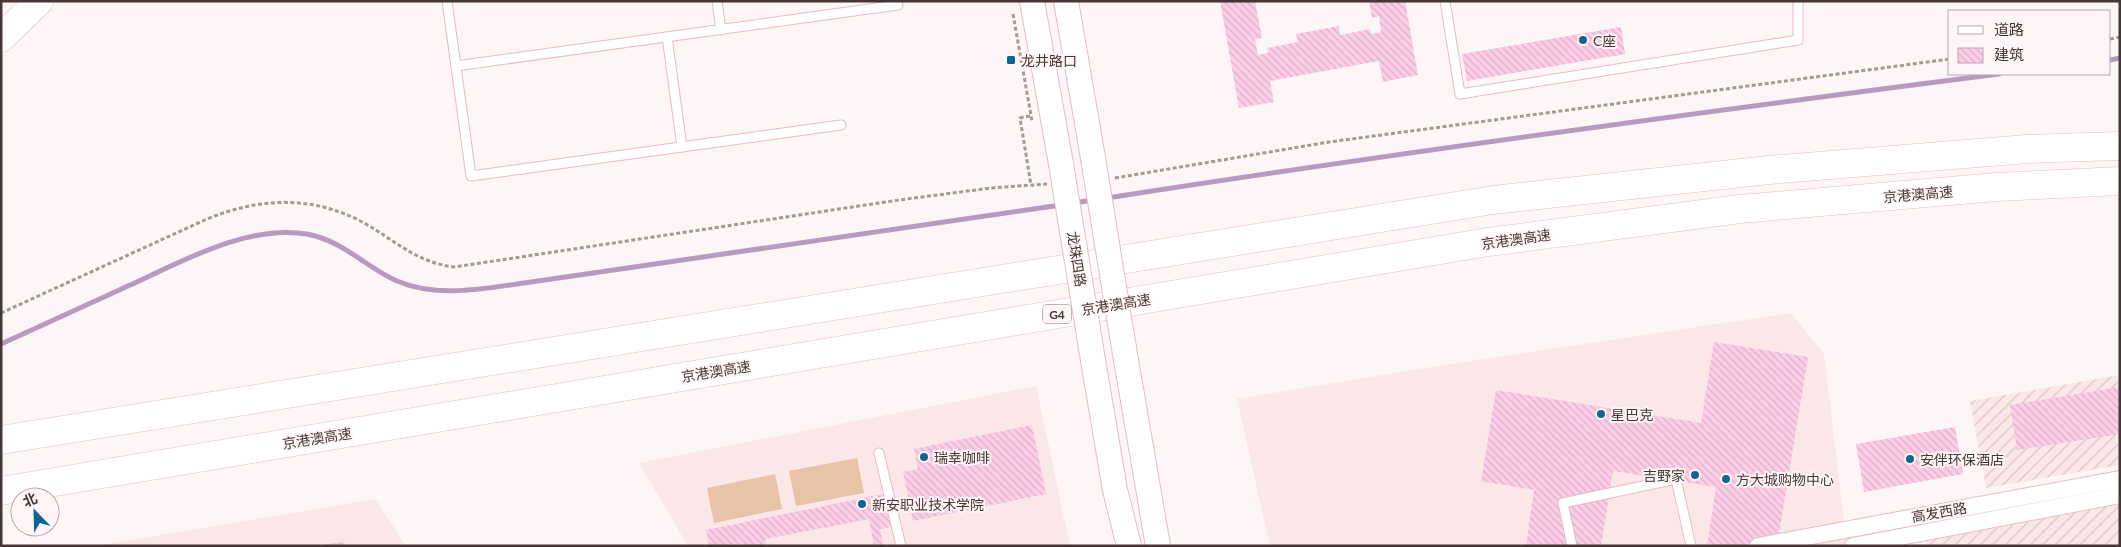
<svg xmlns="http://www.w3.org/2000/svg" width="2121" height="547" font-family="Lato,'Noto Sans SC',sans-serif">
	<defs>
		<pattern id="industrial-furrows" width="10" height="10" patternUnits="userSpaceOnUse" patternTransform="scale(1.25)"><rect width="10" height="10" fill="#fbe6e8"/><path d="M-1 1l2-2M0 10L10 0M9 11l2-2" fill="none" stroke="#d8c6c8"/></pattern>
		<pattern id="building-back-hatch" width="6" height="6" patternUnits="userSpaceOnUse" patternTransform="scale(1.25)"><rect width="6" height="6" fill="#fdcde8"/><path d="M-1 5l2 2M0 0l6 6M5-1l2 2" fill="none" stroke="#dab1c8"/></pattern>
	</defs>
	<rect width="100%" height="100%" fill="#fef5f6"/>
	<g fill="#fbe6e8">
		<path d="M1791,313l33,41 23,192h-577l-33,-147 188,-31z"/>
		<path d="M1036,386l34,160h-382l-49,-83z"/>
		<path d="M375,499l31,47h-309z"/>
	</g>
	<g fill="url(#industrial-furrows)">
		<path d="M2120,375v90l-134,23 -16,-87z"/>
		<path d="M2120,504v42h-193l-1,-5z"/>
	</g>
	<g fill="#e7c4a8">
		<path d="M857,458l7,35 -68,13 -7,-35z"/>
		<path d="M775,474l7,35 -68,14 -7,-35z"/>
	</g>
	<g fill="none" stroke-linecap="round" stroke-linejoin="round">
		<g stroke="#b89ac1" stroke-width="5">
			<path d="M2110,60l10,-2"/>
			<path d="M1107,198c296,-46 594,-86 892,-124"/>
			<path d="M1074,203l19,-3"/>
			<path d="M1,344c43,-20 85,-39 127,-58 53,-24 119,-62 179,-52 37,7 58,33 90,47 42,18 90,7 134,1l530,-77"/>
		</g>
	</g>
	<g fill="url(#building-back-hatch)">
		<path d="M1220,1h35l7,37 -7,1 3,16 10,-2 -1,-5 31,-6 -2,-8 43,-8 1,9 30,-6 1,5 10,-2 -2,-16 -7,2 -3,-17h36l13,74 -35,7 -4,-21 -109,20 4,21 -35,6z"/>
		<path d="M1621,27l4,27 -158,27 -5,-27z"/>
		<path d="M1714,342l94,15 -31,189h-70l9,-59 -103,-16 -12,75h-75l8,-56 -53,-9 15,-91 205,33z"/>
		<path d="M2120,387v47l-103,16 -7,-45z"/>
		<path d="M1032,425l14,69 -133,27 -10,-49 15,-3 -4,-20z"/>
		<path d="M1955,427l8,47 -99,18 -8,-48z"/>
		<path d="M888,493l7,33 -15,3 3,17h-9l-5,-27 -104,20 1,7h-21l-1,-2 -35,2 -3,-16z"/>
		<path d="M343,542l4,4h-27v-1z"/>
	</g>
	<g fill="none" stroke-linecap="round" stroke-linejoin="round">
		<defs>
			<g id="lane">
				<path d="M447,1l24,175 370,-51"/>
				<path d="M717,1l4,29"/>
				<path d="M1445,1l15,93 338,-54v-39"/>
				<path d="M667,37l15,110"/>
				<path d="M456,66l442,-61"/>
				<path d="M879,453l22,93"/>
				<path d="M1572,546l-9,-43 113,-24 15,67"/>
			</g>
			<g id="street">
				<path d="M1758,546l362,-67"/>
				<path d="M1853,546l267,-51"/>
			</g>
			<g id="secondary">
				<path d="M1032,1l29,163"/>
				<path d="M1066,1l27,157"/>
				<path d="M1125,354l33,192"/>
				<path d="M1093,360l22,130 14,56"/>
			</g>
			<g id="highway">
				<path d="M1,38l38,-37"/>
				<path d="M1,440l1492,-240 276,-30 258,-21 93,-3"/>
				<path d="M1,491l1487,-249 252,-33 256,-22 124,-6"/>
			</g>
		</defs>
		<use href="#lane" stroke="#e7bcc2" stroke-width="11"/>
		<use href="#street" stroke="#e7bcc2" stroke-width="18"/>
		<use href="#secondary" stroke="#e7bcc2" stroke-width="26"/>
		<use href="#highway" stroke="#e7bcc2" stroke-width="29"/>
		<g stroke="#a49899" stroke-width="3" stroke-dasharray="4 2.5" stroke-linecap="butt">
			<path d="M1013,14l19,107"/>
			<path d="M2110,39l10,-2"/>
			<path d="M1030,116l-10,2 11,67"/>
			<path d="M1115,178l214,-36 621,-83"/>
			<path d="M1,313l206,-94c54,-22 107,-24 159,5 31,18 50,38 88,43l445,-67 92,-12 56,-4"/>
		</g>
		<use href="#lane" stroke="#fff" stroke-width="9"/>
		<use href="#street" stroke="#fff" stroke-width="16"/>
		<use href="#secondary" stroke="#fff" stroke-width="24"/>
		<use href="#highway" stroke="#fff" stroke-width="28"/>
		<defs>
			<g id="secondary-bridge">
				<path d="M1093,158l32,196"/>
				<path d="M1061,164l32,196"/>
			</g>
		</defs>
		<use href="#secondary-bridge" stroke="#e7bcc2" stroke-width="26" stroke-linecap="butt"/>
		<use href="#secondary-bridge" stroke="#fff" stroke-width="24"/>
	</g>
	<g fill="#106496" stroke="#fef5f6" stroke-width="2">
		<circle cx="1583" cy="40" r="5"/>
		<rect x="1006" y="55" width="10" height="10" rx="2.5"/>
		<circle cx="1601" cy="414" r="5"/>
		<circle cx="924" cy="457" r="5"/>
		<circle cx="1910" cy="459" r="5"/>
		<circle cx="1695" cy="475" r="5"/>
		<circle cx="1726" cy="479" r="5"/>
		<circle cx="862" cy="504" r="5"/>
	</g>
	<g text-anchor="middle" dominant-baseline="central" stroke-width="4" stroke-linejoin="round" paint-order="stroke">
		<rect fill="#fef5f6" stroke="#7e6f71" stroke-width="1" x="1043" y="304.5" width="28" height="19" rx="4"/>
		<g font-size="12" font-weight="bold" fill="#473638">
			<text x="1057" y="314">G4</text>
		</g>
		<g font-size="14" fill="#473638" stroke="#fef5f6" text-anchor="start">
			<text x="1593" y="40">C座</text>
			<text x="1021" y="60">龙井路口</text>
			<text x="1611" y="414">星巴克</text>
			<text x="934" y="457">瑞幸咖啡</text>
			<text x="1920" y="459">安伴环保酒店</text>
			<text x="1685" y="475" text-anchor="end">吉野家</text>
			<text x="1736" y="479">方大城购物中心</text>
			<text x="872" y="504">新安职业技术学院</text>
		</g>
		<g font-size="14" fill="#473638" stroke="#fef5f6">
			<text transform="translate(1918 194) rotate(-5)">京港澳高速</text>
			<text transform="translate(1516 239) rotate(-8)">京港澳高速</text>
			<text transform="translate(1077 259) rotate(81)">龙珠四路</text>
			<text transform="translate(1116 304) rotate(-9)">京港澳高速</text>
			<text transform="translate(716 371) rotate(-9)">京港澳高速</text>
			<text transform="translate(317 438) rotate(-9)">京港澳高速</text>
			<text transform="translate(1939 512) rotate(-10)">高发西路</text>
		</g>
	</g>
	<rect width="2121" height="547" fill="none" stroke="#473638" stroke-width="5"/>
	<rect x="1948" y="10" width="162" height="65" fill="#fef5f6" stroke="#b5a9aa"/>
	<rect x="1958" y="26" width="25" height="8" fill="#ffffff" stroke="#b5a9aa"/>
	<text x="1994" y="35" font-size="15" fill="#473638">道路</text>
	<rect x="1958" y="48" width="25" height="15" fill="url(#building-back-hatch)" stroke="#b5a9aa"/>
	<text x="1994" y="60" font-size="15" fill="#473638">建筑</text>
	<g transform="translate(35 512) rotate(337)"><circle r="24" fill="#fef5f6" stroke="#b5a9aa"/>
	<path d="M0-4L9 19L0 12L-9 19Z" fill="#106496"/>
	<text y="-8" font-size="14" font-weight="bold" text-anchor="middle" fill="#473638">北</text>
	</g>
</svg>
